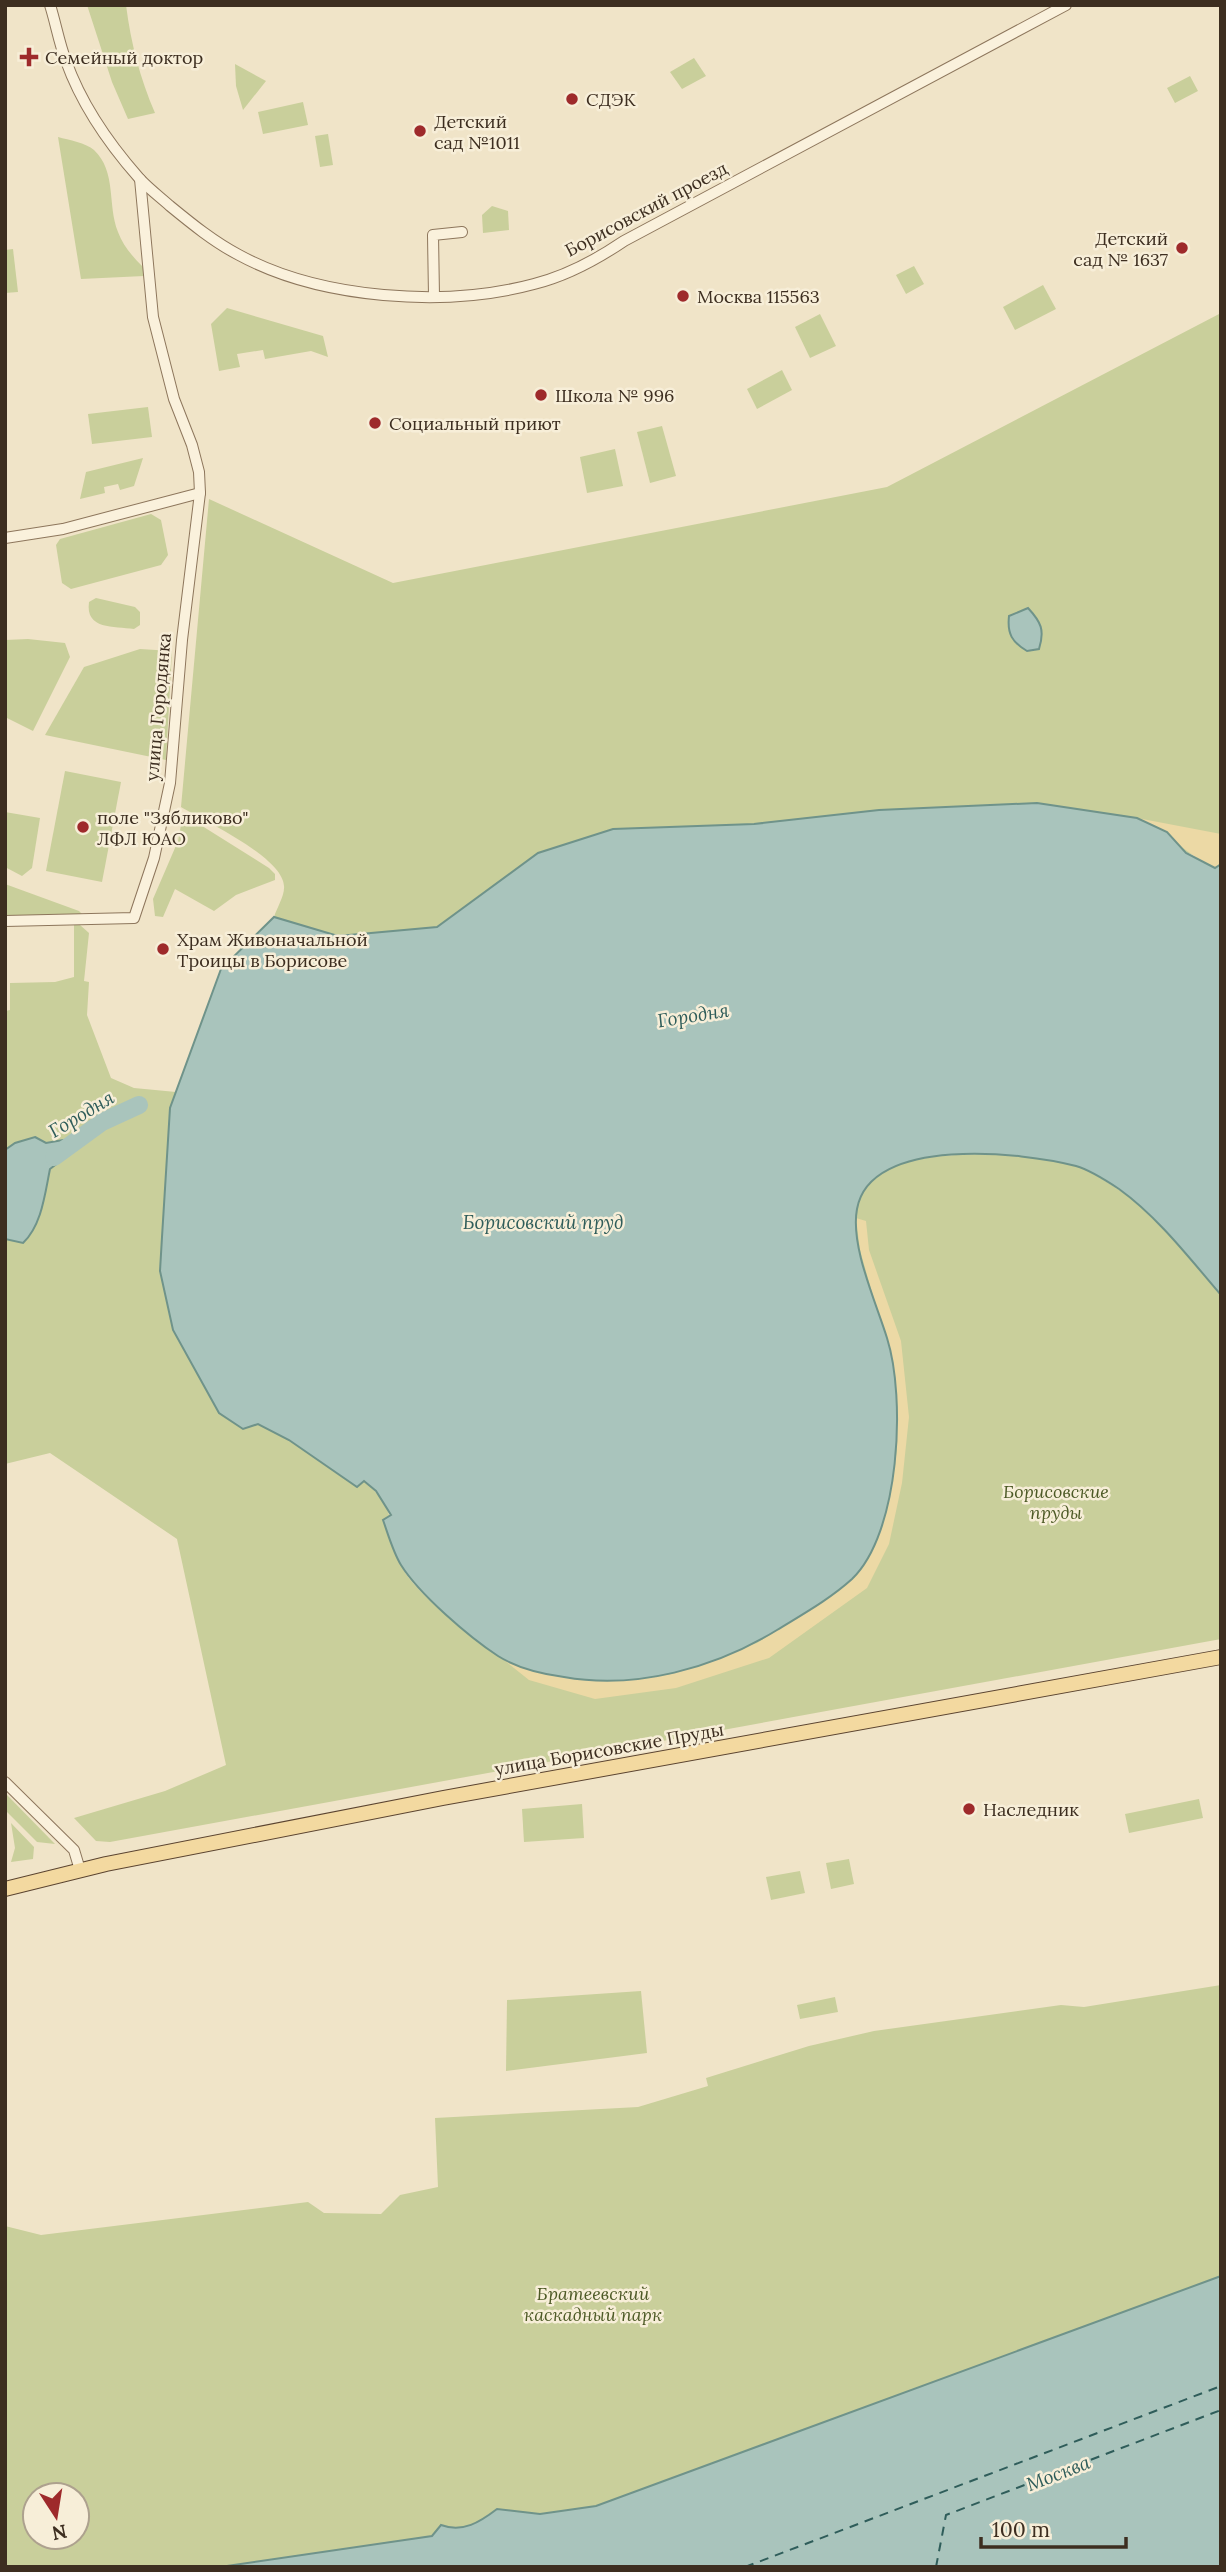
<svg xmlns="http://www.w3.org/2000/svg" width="1226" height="2572" font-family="Lora,serif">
	<rect width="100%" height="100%" fill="#f0e4c8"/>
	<g fill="#c9cf9b" fill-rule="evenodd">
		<path d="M87,5h39c5,39 14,73 29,108l-27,6 -16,-37z"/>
		<path d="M694,58l12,18 -24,13 -12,-17z"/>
		<path d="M235,64l31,17 -23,29 -7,-24z"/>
		<path d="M1190,76l8,15 -23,12 -8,-15z"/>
		<path d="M303,102l5,23 -45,9 -5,-22z"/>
		<path d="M328,134l5,31 -13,2 -5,-31z"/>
		<path d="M58,137c11,3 28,6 36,13 23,22 13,54 24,82 5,14 15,25 25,35l1,9 -63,3z"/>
		<path d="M492,206l16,5 1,19 -26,3 -1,-18z"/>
		<path d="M13,249l5,43 -13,1v-43z"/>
		<path d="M914,266l10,18 -18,10 -10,-19z"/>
		<path d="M1043,285l13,24 -41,21 -12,-23z"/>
		<path d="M227,308l96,28 5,21 -17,-6 -46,8 -2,-9 -26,4 3,13 -21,4 -8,-47z"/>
		<path d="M1221,313v551l-184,-61 -158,7 -341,43 -101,74 -99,9 -64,-19c3,-9 11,-22 10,-31 -1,-29 -80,-65 -103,-79l28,-308 184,84 494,-96z"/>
		<path d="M820,314l16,32 -26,12 -15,-31z"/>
		<path d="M782,370l10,20 -35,19 -10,-20z"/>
		<path d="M148,407l4,30 -60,7 -4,-30z"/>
		<path d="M662,426l14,50 -26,7 -13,-51z"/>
		<path d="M615,449l8,37 -36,7 -7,-36z"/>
		<path d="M143,458l-9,28 -14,4 -2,-6 -14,3 1,6 -25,6 6,-27z"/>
		<path d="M151,514l10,6 7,35 -7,10 -90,24 -9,-6 -6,-38 4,-6z"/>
		<path d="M96,598l39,9 5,5v13l-6,4c-20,-3 -49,1 -45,-27z"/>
		<path d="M28,639l37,4 5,14 -37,74 -28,-14v-77z"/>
		<path d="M140,649l32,2 -6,109 -121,-25 39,-68z"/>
		<path d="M65,771l56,11 -19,100 -56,-11z"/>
		<path d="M5,812l35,6 -8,50 -10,8 -17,-9z"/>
		<path d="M183,814l86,54 6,6v6l-39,15 -22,16 -39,-22 -12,28 -8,-1 -2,-17 25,-58z"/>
		<path d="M5,884l74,27 4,4 -78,1z"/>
		<path d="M74,925h6l9,8 -5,48 5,1 -2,33 24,63 23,10 42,4 -6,16 -10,163 7,28 76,130 15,-5 31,16 68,47 7,-6c36,30 22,45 36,82 11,29 73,72 99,93l357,-438c0,-19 10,-39 28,-48 43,-22 150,-19 195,-3 13,5 26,14 37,21 34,20 78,76 105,107v344l-1111,203 -14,-1 -22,-23 91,-27 61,-26 -49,-226 -127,-86 -45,11v-453l5,-1v-27l45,-1 19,-5z"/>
		<path d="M5,1796l2,-1 48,49 -18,-2 -32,-32z"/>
		<path d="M1199,1799l4,19 -74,15 -4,-19z"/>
		<path d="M582,1804l2,34 -60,4 -2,-33z"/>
		<path d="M11,1823l23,24 -1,12 -22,3 4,-14z"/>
		<path d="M849,1859l5,25 -23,5 -5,-26z"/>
		<path d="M800,1871l5,22 -34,7 -5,-23z"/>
		<path d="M1221,1985v291l-625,230 -56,8 -43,-5 -27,18 -38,9 -212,31h-215v-341l36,9 267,-33 16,11 57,1 19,-19 38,-8 -3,-69 203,-11 70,-21 -2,-8 103,-32 65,-15 187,-26 23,2zM35,2495h42v42h-42z"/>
		<path d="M641,1991l6,62 -141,18 1,-71z"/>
		<path d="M835,1997l3,15 -38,7 -3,-14z"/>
	</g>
	<g fill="#ecd9a5">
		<path d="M1137,818l84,16v30l-6,4c-30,-15 -48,-35 -78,-50z"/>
		<path d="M856,1218l10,3 3,29 32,91 8,76 -7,66 -13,61 -22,44 -98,70 -93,30 -81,11 -66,-19 -30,-24 41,17 128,2 89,-32 63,-40 35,-26 32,-74 10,-52 -3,-81 -34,-120z"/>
	</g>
	<g fill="#a9c4bc" stroke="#6f938a" stroke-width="2">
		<path d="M1028,608c13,14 17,22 11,41l-12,2c-15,-9 -20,-17 -18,-35z"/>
		<path d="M1037,803l100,15 30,14 19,21 29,15 6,-4v431c-31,-36 -63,-78 -102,-106 -12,-8 -29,-19 -43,-23 -53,-14 -206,-31 -219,43 -7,37 19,93 30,129 19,60 13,195 -35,241 -22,20 -49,35 -75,51 -62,38 -141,60 -213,47 -22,-3 -47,-9 -66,-21 -29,-19 -79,-62 -97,-91 -8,-13 -13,-31 -18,-45l8,-5 -15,-24 -12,-10 -7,6 -68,-47 -31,-16 -15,5 -24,-16 -46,-83 -13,-59 2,-34 8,-129 51,-139 53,-52 64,19 99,-9 101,-74 75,-24 141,-5 125,-14z"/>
		<path d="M35,1137l11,6 17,-3 13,9 -26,20c-5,24 -8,56 -27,74l-18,-4v-89l10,-7z"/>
		<path d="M1221,2276v291h-1001l212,-31 9,-11c22,8 39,-3 56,-16l43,5 56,-8z"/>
	</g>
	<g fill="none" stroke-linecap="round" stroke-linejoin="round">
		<path stroke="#a9c4bc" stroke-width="18" d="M54,1157l48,-35 37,-17"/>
		<g stroke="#2f5d5a" stroke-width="2" stroke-dasharray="9 7" stroke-linecap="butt">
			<path d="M745,2567l476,-181"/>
			<path d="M936,2567l10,-52 275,-105"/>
		</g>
		<defs>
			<g id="minor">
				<path d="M50,5c6,19 9,38 16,56 15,42 43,83 73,117 9,10 21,19 31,28 22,18 44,36 69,49 81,44 206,53 295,29 32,-8 62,-24 90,-43l442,-236"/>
				<path d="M434,296l-1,-61 29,-3"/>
				<path d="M5,538l58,-9 137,-36"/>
				<path d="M5,921l129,-3 20,-60 16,-75 12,-143 18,-147 -1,-21 -7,-27 -18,-46 -21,-82 -13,-138"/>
				<path d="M5,1782l69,68 6,20"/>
			</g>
			<path id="major" d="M5,1889l101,-25 337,-66 778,-141"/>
		</defs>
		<use href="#minor" stroke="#8d765c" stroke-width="12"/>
		<use href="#major" stroke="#5b4430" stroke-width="16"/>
		<use href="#minor" stroke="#faf1dc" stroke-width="10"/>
		<use href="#major" stroke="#f3d9a0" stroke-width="14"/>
	</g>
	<g fill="#9e2a2b" stroke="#f7eed8" stroke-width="2.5">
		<path d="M25.5 46.5h7v7h7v7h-7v7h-7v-7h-7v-7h7z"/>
		<circle cx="572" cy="99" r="7"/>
		<circle cx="420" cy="131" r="7"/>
		<circle cx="1182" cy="248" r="7"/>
		<circle cx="683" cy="296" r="7"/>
		<circle cx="541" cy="395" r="7"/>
		<circle cx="375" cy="423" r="7"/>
		<circle cx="83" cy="827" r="7"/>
		<circle cx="163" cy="949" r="7"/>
		<circle cx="969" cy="1809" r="7"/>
	</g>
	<g text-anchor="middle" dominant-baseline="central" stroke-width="5" stroke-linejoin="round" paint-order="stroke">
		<g font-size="18" fill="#3d2e20" stroke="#f7eed8" text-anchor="start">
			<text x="45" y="57">Семейный доктор</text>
			<text x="586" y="99">СДЭК</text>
			<text x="434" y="121">Детский<tspan x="434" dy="21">сад №1011</tspan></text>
			<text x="1168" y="238" text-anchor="end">Детский<tspan x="1168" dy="21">сад № 1637</tspan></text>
			<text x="697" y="296">Москва 115563</text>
			<text x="555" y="395">Школа № 996</text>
			<text x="389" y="423">Социальный приют</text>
			<text x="97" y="817">поле "Зябликово"<tspan x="97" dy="21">ЛФЛ ЮАО</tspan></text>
			<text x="177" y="939">Храм Живоначальной<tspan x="177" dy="21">Троицы в Борисове</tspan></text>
			<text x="983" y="1809">Наследник</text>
		</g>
		<g font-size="18" fill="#3d2e20" stroke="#f7eed8">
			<text transform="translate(646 209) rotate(-28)">Борисовский проезд</text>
			<text transform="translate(158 707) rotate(-85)">улица Городянка</text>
			<text transform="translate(609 1749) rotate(-10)">улица Борисовские Пруды</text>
		</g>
		<g font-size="18" font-style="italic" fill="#4d5a26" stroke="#f7eed8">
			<text x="1056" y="1491">Борисовские<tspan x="1056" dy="21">пруды</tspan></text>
			<text x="593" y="2293">Братеевский<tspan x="593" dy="21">каскадный парк</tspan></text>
		</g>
		<g font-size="19" font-style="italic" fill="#2f5d5a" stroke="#f7eed8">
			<text transform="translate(693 1015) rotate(-9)">Городня</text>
			<text transform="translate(81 1114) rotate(-31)">Городня</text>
			<text x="543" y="1222">Борисовский пруд</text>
			<text transform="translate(1058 2473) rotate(-21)">Москва</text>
		</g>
	</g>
	<rect width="1226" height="2572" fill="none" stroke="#3d2e20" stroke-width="14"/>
	<g transform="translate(56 2516) rotate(168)"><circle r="33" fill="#f7eed8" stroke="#ada18e" stroke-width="2"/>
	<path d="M0-5L12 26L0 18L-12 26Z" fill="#9e2a2b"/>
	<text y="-10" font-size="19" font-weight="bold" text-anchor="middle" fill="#3d2e20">N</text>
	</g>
	<path d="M981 2537v10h145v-10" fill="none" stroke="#3d2e20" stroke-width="3.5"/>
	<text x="992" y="2537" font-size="21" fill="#3d2e20" stroke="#f7eed8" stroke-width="5" paint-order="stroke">100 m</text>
</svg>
